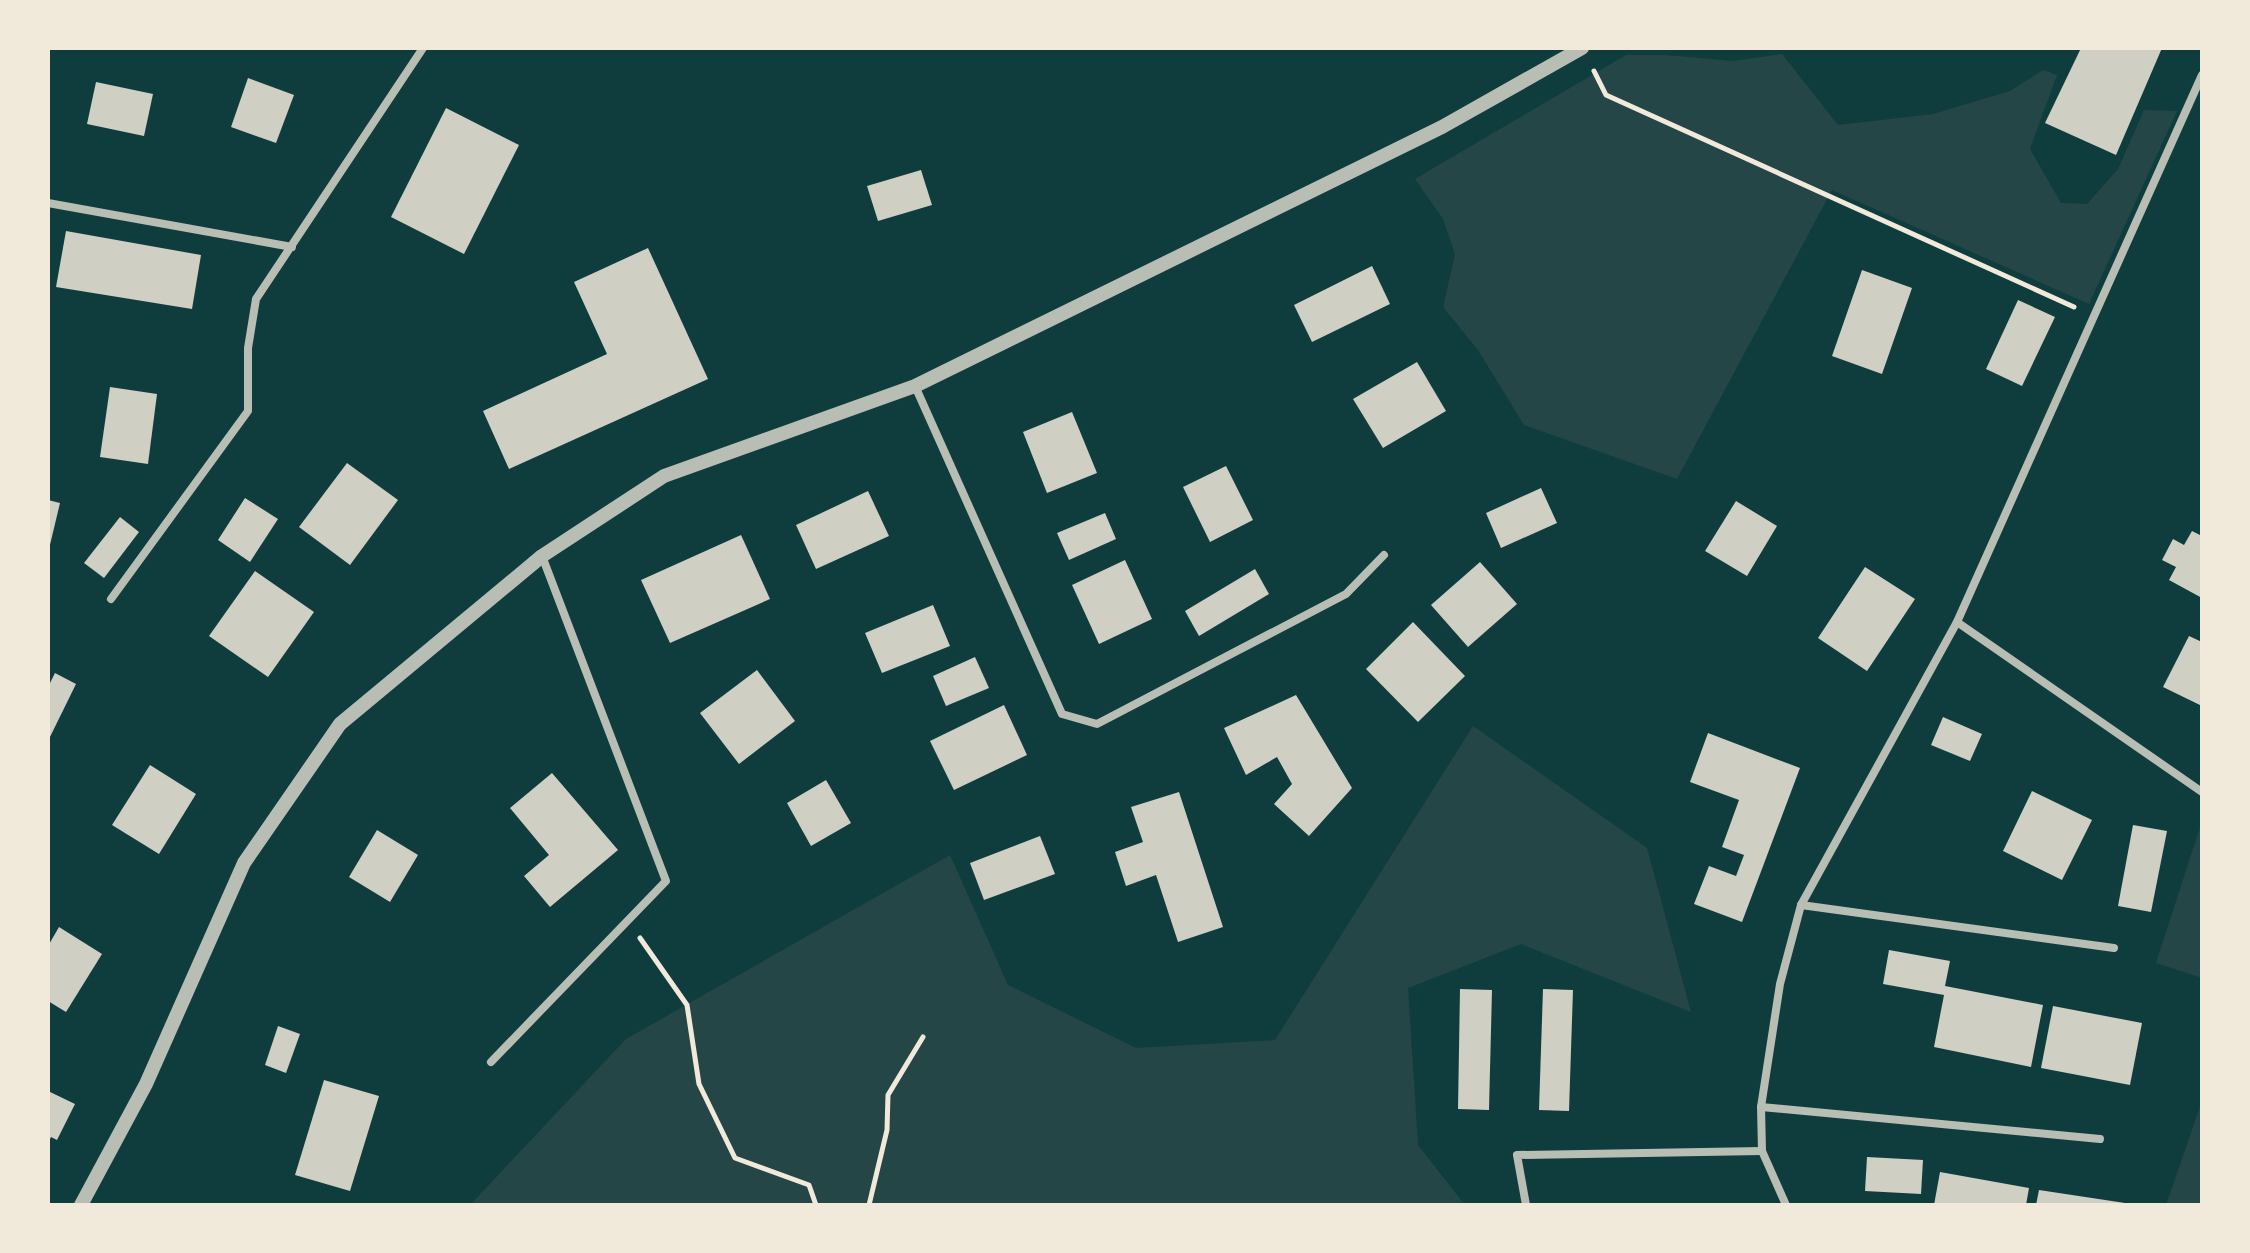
<svg xmlns="http://www.w3.org/2000/svg" width="2250" height="1253" font-family="Commissioner,sans-serif">
	<rect width="100%" height="100%" fill="#0f3d3e"/>
	<g fill="#244646">
		<path d="M1782,54l56,71 95,-11 77,-23 33,-21 14,5 -27,74 31,54 26,1 31,-35 26,-59 33,1 -88,193 -257,-114 -155,289 -153,-54 -46,-75 -35,-43 12,-53 -12,-35 -28,-40 211,-124h39l69,6z"/>
		<path d="M1473,726l174,122 44,164 -170,-68 -113,44 10,157 47,60h-995l156,-166 324,-184 58,130 128,63 139,-8z"/>
		<path d="M2202,821v157l-46,-15z"/>
		<path d="M2202,1101v104h-36z"/>
	</g>
	<g fill="#cfcfc3">
		<path d="M2081,48h81l-46,107 -71,-32z"/>
		<path d="M248,78l46,17 -18,48 -45,-16z"/>
		<path d="M96,82l57,12 -9,42 -57,-12z"/>
		<path d="M446,108l73,37 -55,109 -73,-37z"/>
		<path d="M921,170l11,35 -54,16 -11,-35z"/>
		<path d="M66,231l135,24 -9,54 -136,-22z"/>
		<path d="M648,248l60,131 -199,90 -26,-58 124,-57 -33,-72z"/>
		<path d="M1372,266l18,38 -78,38 -18,-37z"/>
		<path d="M1862,270l50,18 -30,86 -50,-18z"/>
		<path d="M2018,300l37,17 -33,69 -36,-17z"/>
		<path d="M1417,362l29,49 -63,37 -30,-49z"/>
		<path d="M110,387l47,7 -9,70 -48,-7z"/>
		<path d="M1072,412l25,61 -50,20 -24,-61z"/>
		<path d="M347,463l51,37 -48,65 -51,-38z"/>
		<path d="M1226,466l27,54 -43,22 -27,-55z"/>
		<path d="M1541,488l16,35 -56,25 -15,-35z"/>
		<path d="M868,491l21,45 -73,33 -20,-44z"/>
		<path d="M245,498l33,21 -28,43 -32,-22z"/>
		<path d="M48,500l12,3 -11,46 -1,-1z"/>
		<path d="M1736,501l41,25 -30,50 -42,-25z"/>
		<path d="M1105,513l11,26 -47,21 -12,-27z"/>
		<path d="M120,517l19,15 -35,46 -20,-15z"/>
		<path d="M2192,531l10,5v62l-33,-18 7,-13 -14,-7 11,-21 11,6z"/>
		<path d="M741,535l29,64 -100,44 -29,-63z"/>
		<path d="M1125,560l27,59 -53,25 -27,-59z"/>
		<path d="M1480,562l37,42 -49,43 -37,-42z"/>
		<path d="M1865,567l50,32 -48,72 -49,-33z"/>
		<path d="M1255,569l14,25 -70,42 -14,-25z"/>
		<path d="M255,571l59,41 -46,65 -59,-41z"/>
		<path d="M933,605l17,41 -68,27 -17,-40z"/>
		<path d="M1413,622l52,54 -47,46 -52,-53z"/>
		<path d="M2189,636l13,6v64l-39,-19z"/>
		<path d="M975,657l14,31 -43,18 -13,-30z"/>
		<path d="M757,670l38,51 -56,43 -39,-51z"/>
		<path d="M55,673l21,11 -28,57v-54z"/>
		<path d="M1296,695l56,93 -43,48 -35,-32 18,-20 -15,-27 -31,18 -22,-47z"/>
		<path d="M1004,705l23,50 -73,35 -24,-49z"/>
		<path d="M1943,717l39,17 -12,27 -39,-16z"/>
		<path d="M1708,733l92,35 -58,154 -48,-18 15,-38 27,10 8,-21 -22,-8 17,-47 -49,-18z"/>
		<path d="M150,765l46,29 -37,60 -47,-29z"/>
		<path d="M552,773l66,77 -68,57 -26,-31 25,-21 -39,-47z"/>
		<path d="M826,780l25,43 -40,23 -24,-43z"/>
		<path d="M2032,791l60,29 -30,60 -59,-29z"/>
		<path d="M1179,792l44,135 -45,15 -22,-67 -30,11 -11,-34 28,-10 -12,-35z"/>
		<path d="M2133,825l34,6 -16,81 -33,-6z"/>
		<path d="M377,830l41,25 -28,47 -41,-25z"/>
		<path d="M1040,836l15,38 -71,26 -14,-37z"/>
		<path d="M59,927l43,27 -36,58 -18,-11v-55z"/>
		<path d="M1889,950l61,11 -5,25 98,19 -12,62 -97,-20 10,-52 -61,-11z"/>
		<path d="M1460,989l32,1 -3,120 -31,-1z"/>
		<path d="M1543,989l30,1 -4,121 -30,-1z"/>
		<path d="M2053,1006l89,17 -12,62 -89,-17z"/>
		<path d="M278,1026l22,8 -14,39 -21,-8z"/>
		<path d="M324,1080l55,16 -29,95 -55,-16z"/>
		<path d="M48,1091l27,13 -18,36 -6,-3 -3,6z"/>
		<path d="M1867,1157l56,3 -2,34 -56,-3z"/>
		<path d="M1940,1172l89,16 -3,17h-92z"/>
		<path d="M2039,1190l86,13v2h-89z"/>
	</g>
	<g fill="none" stroke-linecap="round" stroke-linejoin="round">
		<g stroke="#f1e9da" stroke-width="5">
			<path d="M1594,71l12,24 468,212"/>
			<path d="M640,938l47,67 12,79 36,74 74,27 7,20"/>
			<path d="M869,1205l18,-75 1,-35 35,-58"/>
		</g>
		<g stroke="#b8beb3" stroke-width="8">
			<path d="M48,203l244,44"/>
			<path d="M915,386l147,328 35,10 249,-130 38,-39"/>
			<path d="M111,599l137,-188v-63l8,-49 167,-251"/>
			<path d="M1957,622l245,170"/>
			<path d="M1801,905l313,43"/>
			<path d="M491,1062l175,-181 -124,-325"/>
			<path d="M1761,1107l339,32"/>
			<path d="M1526,1205l-9,-50 245,-4"/>
			<path d="M1786,1205l-24,-54 -1,-44 19,-123 21,-79 156,-283 245,-547"/>
		</g>
		<path stroke="#b8beb3" stroke-width="14" d="M81,1205l65,-121 98,-221 96,-139 202,-168 122,-80 251,-90 527,-259 140,-79"/>
	</g>
	<rect width="2250" height="1253" fill="none" stroke="#f1e9da" stroke-width="100"/>
</svg>
